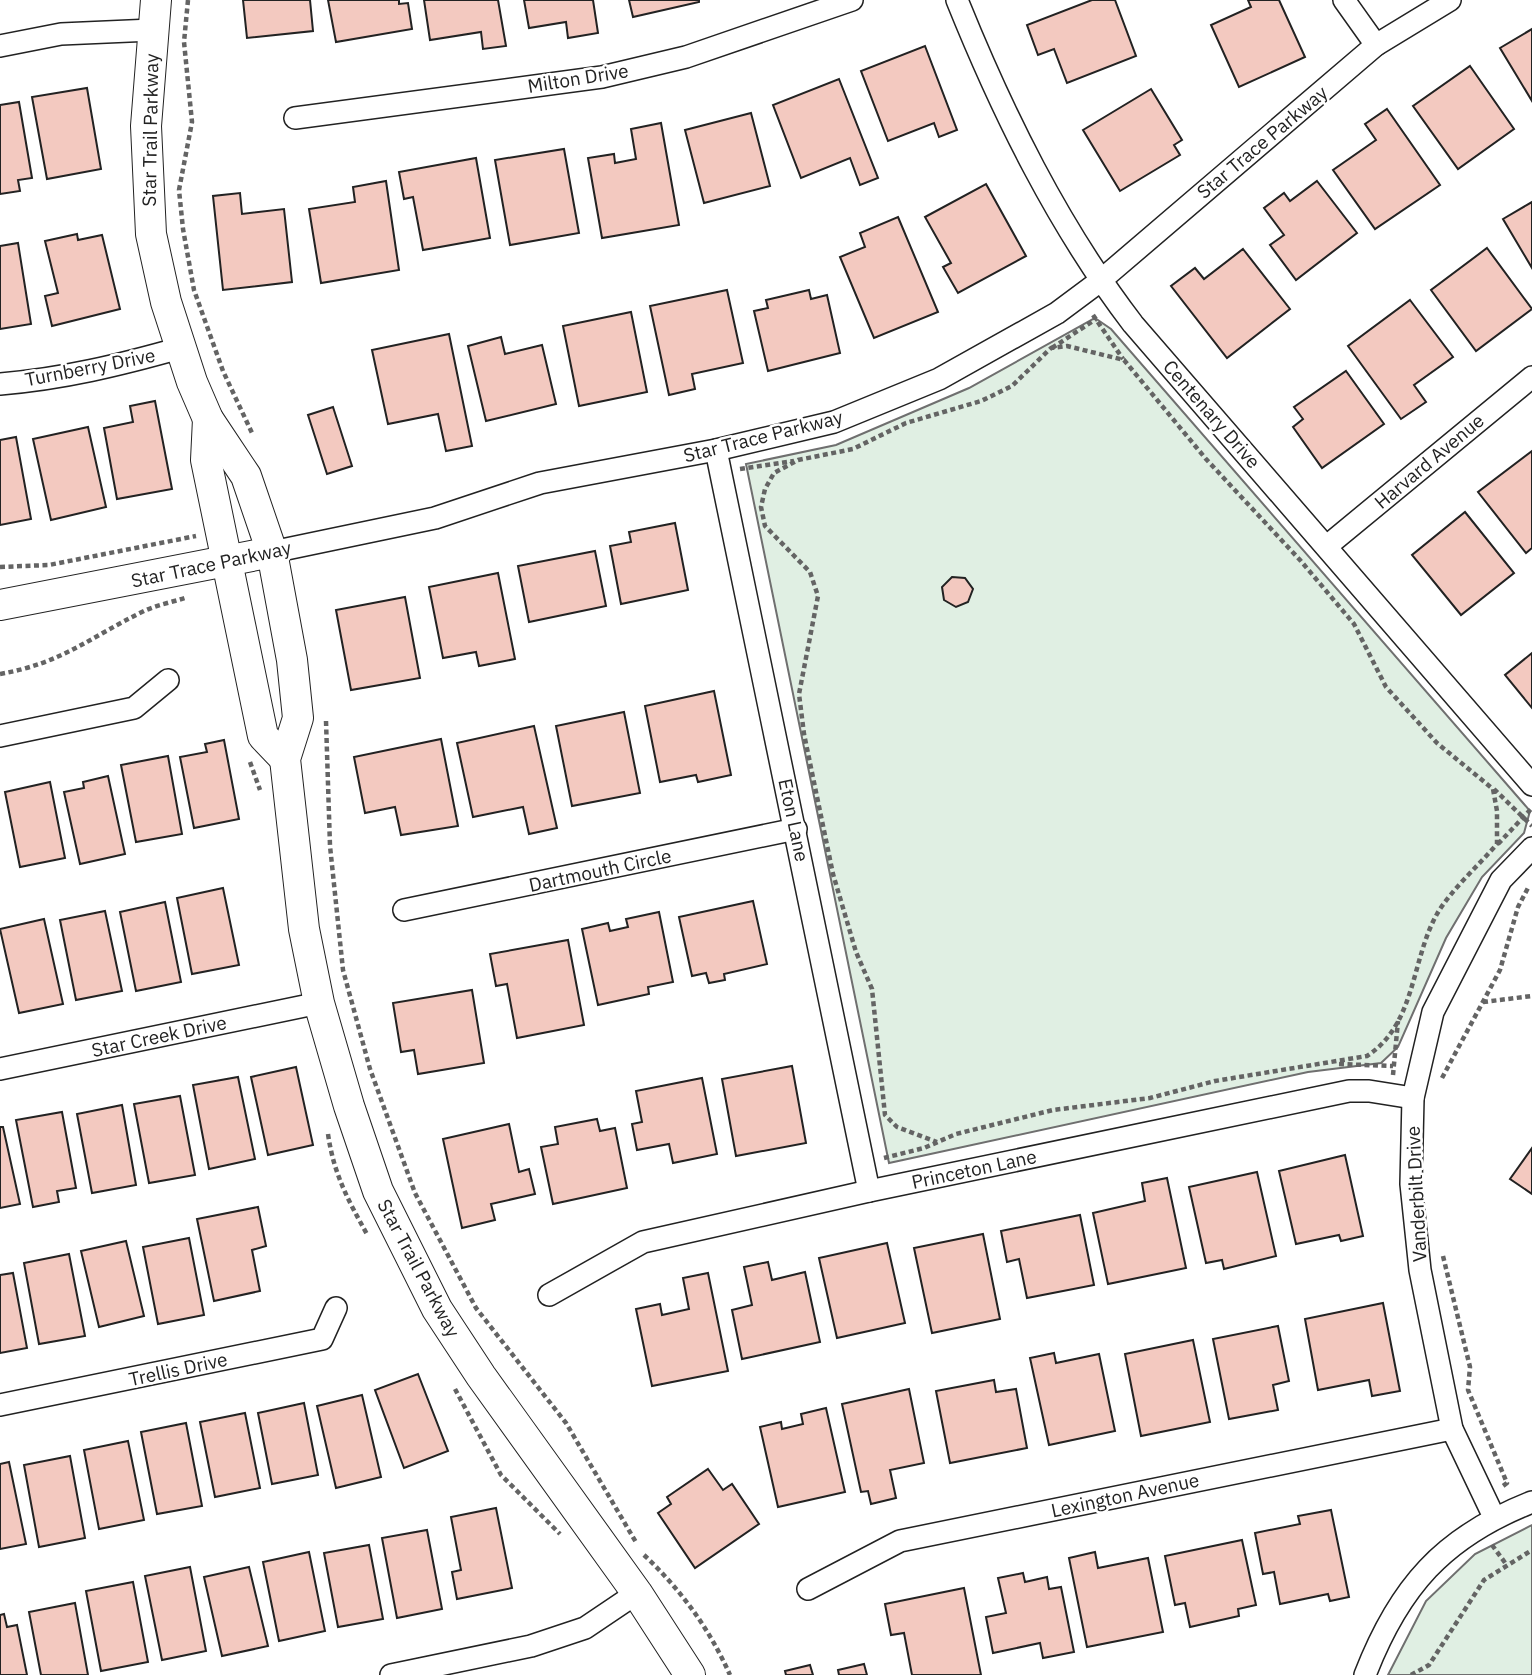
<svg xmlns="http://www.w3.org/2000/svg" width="1532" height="1675" font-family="'IBM Plex Sans',sans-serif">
	<rect width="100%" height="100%" fill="#fff"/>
	<g fill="#e0efe3" stroke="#6f6f6f" stroke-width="2">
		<path d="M1095,318l16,11 419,482 -6,22 -42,44 -36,61 -48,109 -17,16 -73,9 -419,91 -143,-699 90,-19 133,-57z"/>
		<path d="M1532,1525v150h-144l38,-74 49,-47z"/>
	</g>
	<g fill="#f3c9c0" stroke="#222" stroke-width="2">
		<path d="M243,0h67l3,31 -66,7z"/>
		<path d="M328,0h71v4l9,-1 4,26 -76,13z"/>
		<path d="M424,0h74l8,46 -23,3 -2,-17 -51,8z"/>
		<path d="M524,0h69l5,33 -30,5 -2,-16 -37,6z"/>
		<path d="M629,0h70v2l-66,15z"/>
		<path d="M1092,0h23l21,56 -69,27 -13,-34 -16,6 -11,-30z"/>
		<path d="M1248,0h31l26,57 -66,30 -28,-62 40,-18z"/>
		<path d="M1532,29v72l-32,-53z"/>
		<path d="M925,46l32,84 -18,7 -5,-14 -46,18 -27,-70z"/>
		<path d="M1470,66l44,63 -56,40 -45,-63z"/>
		<path d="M839,79l39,99 -18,7 -10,-27 -49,20 -28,-73z"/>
		<path d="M87,88l14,81 -54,10 -15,-82z"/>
		<path d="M1151,89l31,51 -8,5 6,10 -60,36 -37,-61z"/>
		<path d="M19,102l13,76 -14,2 2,11 -20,3v-89z"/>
		<path d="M1387,109l53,76 -65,44 -42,-59 43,-30 -11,-16z"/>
		<path d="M751,113l19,73 -66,17 -19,-73z"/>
		<path d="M661,123l18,102 -77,13 -14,-80 26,-4 1,9 21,-4 -5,-30z"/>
		<path d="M564,149l15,84 -69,12 -15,-85z"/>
		<path d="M476,158l14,80 -67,12 -10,-53 -9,2 -5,-27z"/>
		<path d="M386,181l13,89 -78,13 -12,-74 46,-7 -2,-15z"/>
		<path d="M1317,181l40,52 -61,47 -26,-35 14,-10 -20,-27 20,-15 6,8z"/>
		<path d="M986,184l40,72 -68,37 -15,-26 8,-4 -26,-46z"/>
		<path d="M240,193l2,21 42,-5 8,73 -69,8 -10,-94z"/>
		<path d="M1532,202v66l-29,-49z"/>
		<path d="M898,217l40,95 -64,26 -34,-81 25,-10 -5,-14z"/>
		<path d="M77,234l1,6 24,-5 18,74 -68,17 -7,-30 13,-3 -13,-52z"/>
		<path d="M18,243l13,81 -31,5v-83z"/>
		<path d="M1487,248l45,61 -56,42 -45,-61z"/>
		<path d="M1243,249l47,60 -63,49 -56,-72 24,-18 9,11z"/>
		<path d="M727,290l16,73 -51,11 3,15 -26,6 -19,-89z"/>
		<path d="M809,290l2,9 16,-4 13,58 -72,18 -14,-60 14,-3 -2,-8z"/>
		<path d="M1410,300l43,57 -39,28 12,17 -25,17 -53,-73z"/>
		<path d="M631,312l16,80 -68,14 -16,-80z"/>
		<path d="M449,334l23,112 -26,5 -8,-37 -50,10 -16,-74z"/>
		<path d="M501,337l4,17 37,-9 14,59 -70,17 -18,-75z"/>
		<path d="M1346,371l38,53 -62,44 -29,-41 10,-8 -9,-12z"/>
		<path d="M155,401l17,88 -55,10 -13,-71 29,-6 -3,-16z"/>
		<path d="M333,407l19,59 -25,8 -19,-59z"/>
		<path d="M88,427l18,80 -55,13 -18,-81z"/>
		<path d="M16,437l15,82 -31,6v-85z"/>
		<path d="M1532,451v97l-6,5 -48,-61z"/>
		<path d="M1465,512l49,61 -53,42 -49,-60z"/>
		<path d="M675,523l13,67 -67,14 -11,-58 21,-4 -2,-10z"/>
		<path d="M595,551l11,55 -77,16 -11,-56z"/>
		<path d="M498,573l17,86 -36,7 -3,-14 -33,6 -14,-71z"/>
		<path d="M952,577l13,1 8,11 -5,13 -12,5 -12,-7 -2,-13z"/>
		<path d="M405,597l15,81 -69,12 -15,-80z"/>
		<path d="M1532,653v55l-27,-33z"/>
		<path d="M714,691l17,84 -33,7 -2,-7 -36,7 -15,-76z"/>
		<path d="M624,712l16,81 -68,13 -16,-80z"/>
		<path d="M534,726l23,102 -28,6 -6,-27 -50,10 -16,-74z"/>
		<path d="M441,739l17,87 -57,9 -6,-28 -30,6 -11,-56z"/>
		<path d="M224,740l15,79 -45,9 -14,-71 27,-5 -2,-8z"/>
		<path d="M168,756l14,78 -46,8 -15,-77z"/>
		<path d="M108,776l17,78 -45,10 -16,-72 20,-4 -1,-6z"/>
		<path d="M50,782l15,76 -45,9 -15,-75z"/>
		<path d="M223,888l16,77 -47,9 -15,-76z"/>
		<path d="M753,901l14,63 -43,10 1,6 -16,3 -3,-10 -14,3 -13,-59z"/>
		<path d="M165,902l16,80 -45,9 -16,-79z"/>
		<path d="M105,911l17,80 -46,9 -16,-80z"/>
		<path d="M659,912l14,70 -25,5 1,7 -51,11 -16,-76 26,-6 2,8 18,-4 -2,-8z"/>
		<path d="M44,919l19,85 -44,9 -19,-84z"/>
		<path d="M568,940l16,85 -67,13 -10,-54 -11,2 -6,-32z"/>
		<path d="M472,990l12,73 -66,11 -4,-24 -13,2 -8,-49z"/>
		<path d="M792,1066l14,77 -70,13 -14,-77z"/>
		<path d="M296,1067l17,78 -45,10 -17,-78z"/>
		<path d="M238,1077l17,82 -46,10 -16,-84z"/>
		<path d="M702,1078l15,76 -44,9 -4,-19 -32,6 -5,-26 10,-2 -6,-31z"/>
		<path d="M180,1096l15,79 -46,8 -15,-79z"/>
		<path d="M122,1105l14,80 -44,8 -15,-79z"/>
		<path d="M62,1112l14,76 -19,3 2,11 -26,5 -17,-87z"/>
		<path d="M597,1119l3,12 15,-3 12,60 -74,16 -12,-57 17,-3 -3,-17z"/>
		<path d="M509,1124l10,48 10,-3 6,25 -44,10 4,16 -33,8 -19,-89z"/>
		<path d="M0,1127h3l17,77 -20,4z"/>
		<path d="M1532,1148v46l-22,-15z"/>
		<path d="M1345,1155l18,81 -22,5 -2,-6 -43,9 -17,-73z"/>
		<path d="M1257,1172l19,84 -52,13 -2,-9 -16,3 -17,-76z"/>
		<path d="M1167,1178l19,90 -78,16 -15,-71 52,-12 -3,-18z"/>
		<path d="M258,1207l8,39 -14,4 8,41 -46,10 -17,-82z"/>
		<path d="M1080,1215l14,70 -67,13 -8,-39 -12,3 -6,-31z"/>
		<path d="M983,1234l17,85 -68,14 -18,-85z"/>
		<path d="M189,1238l15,77 -46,9 -15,-77z"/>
		<path d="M126,1241l18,75 -45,11 -18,-76z"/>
		<path d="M887,1243l18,80 -68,15 -18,-80z"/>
		<path d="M69,1254l16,82 -46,8 -15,-81z"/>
		<path d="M768,1262l4,18 33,-8 15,70 -78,17 -10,-49 20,-5 -8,-38z"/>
		<path d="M13,1273l14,75 -27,5v-78z"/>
		<path d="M708,1273l20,98 -76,15 -16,-77 24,-5 2,11 27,-6 -6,-31z"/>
		<path d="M1383,1303l17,88 -28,5 -3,-16 -51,10 -13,-71z"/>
		<path d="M1278,1326l11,55 -16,4 5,25 -49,9 -16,-80z"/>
		<path d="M1193,1340l17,82 -69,14 -16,-82z"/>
		<path d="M1054,1353l2,10 43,-9 16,77 -66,14 -19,-87z"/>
		<path d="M418,1374l30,77 -44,17 -29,-78z"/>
		<path d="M994,1380l2,12 20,-3 11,59 -77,15 -14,-72z"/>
		<path d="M909,1389l15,74 -34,7 6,28 -25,6 -3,-13 -7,1 -19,-88z"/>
		<path d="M362,1395l19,82 -45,11 -19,-82z"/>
		<path d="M304,1403l14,72 -46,9 -14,-71z"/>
		<path d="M826,1408l19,84 -67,15 -18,-80 21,-5 1,7 21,-5 -2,-10z"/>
		<path d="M245,1413l15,75 -45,9 -15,-75z"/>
		<path d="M186,1423l16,83 -45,8 -16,-82z"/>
		<path d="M128,1441l16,79 -45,9 -15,-79z"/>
		<path d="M70,1456l15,82 -46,9 -15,-82z"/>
		<path d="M9,1462l17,82 -26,5v-85z"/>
		<path d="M708,1469l15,21 9,-6 27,40 -64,44 -37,-55 13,-9 -4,-7z"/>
		<path d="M496,1508l16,80 -55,11 -5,-27 9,-2 -10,-53z"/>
		<path d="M1331,1510l18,87 -19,4 -2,-7 -48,10 -6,-32 -11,2 -8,-41 45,-9 -2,-8z"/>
		<path d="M427,1530l15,79 -45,9 -15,-80z"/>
		<path d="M1242,1540l14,65 -18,4 1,7 -49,11 -5,-24 -10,2 -10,-49z"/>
		<path d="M369,1545l14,74 -45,8 -14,-74z"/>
		<path d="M309,1552l16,79 -46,10 -16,-79z"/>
		<path d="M1095,1552l3,16 50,-10 15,74 -76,15 -18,-89z"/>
		<path d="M190,1567l16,84 -44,9 -17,-84z"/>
		<path d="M249,1567l19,79 -46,10 -18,-79z"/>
		<path d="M1023,1573l2,9 22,-5 2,12 12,-2 13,65 -31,6 -3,-15 -47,10 -7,-36 20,-4 -8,-35z"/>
		<path d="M133,1582l15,80 -47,9 -15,-80z"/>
		<path d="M964,1588l17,87h-69l-8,-42 -13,2 -6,-31z"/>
		<path d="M75,1603l13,72h-47l-12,-63z"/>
		<path d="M4,1614l3,13 10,-2 10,50h-27v-60z"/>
		<path d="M864,1664l3,11h-28l-1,-5z"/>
		<path d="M810,1665l3,10h-27l-1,-4z"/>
	</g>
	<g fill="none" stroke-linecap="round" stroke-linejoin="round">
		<defs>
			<g id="street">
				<path d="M957,0c46,114 101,226 176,324l399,461"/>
				<path d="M1344,0l32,45"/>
				<path d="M0,46l61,-12 91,-4"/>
				<path d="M295,118l307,-41 84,-20 166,-57"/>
				<path d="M0,384c62,-5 120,-19 180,-36"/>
				<path d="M716,450l153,741"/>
				<path d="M1327,546l205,-169"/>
				<path d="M272,552l163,-34 105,-35 176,-33 118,-28 105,-43 118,-66 43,-32 276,-236 74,-45"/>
				<path d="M0,736l134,-28 34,-28"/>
				<path d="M404,910l392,-81"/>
				<path d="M0,1069l319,-66"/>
				<path d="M549,1295l94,-53 226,-51 480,-100h20l44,7"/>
				<path d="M0,1405l322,-66 14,-31"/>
				<path d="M1494,1517l-42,-88 -32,-159 -9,-86 2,-86 20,-86 68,-132 31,-32"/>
				<path d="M808,1589l92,-48 552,-112"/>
				<path d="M391,1675l140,-29 54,-18 52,-35"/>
				<path d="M1365,1675c34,-88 78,-138 167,-173"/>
			</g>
			<g id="secondary">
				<path d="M156,0l-10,126 5,108 15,68 26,80 16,37 38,57 26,76 20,108 6,58 -13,41 19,170 15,74 30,103 29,85 59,118 44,67 156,217 53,82"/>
				<path d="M208,419l-2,41 57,276 22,23"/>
				<path d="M0,605l272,-53"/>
			</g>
		</defs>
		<use href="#street" stroke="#222" stroke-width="24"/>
		<use href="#secondary" stroke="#222" stroke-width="32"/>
		<g stroke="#646464" stroke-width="4.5" stroke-dasharray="5 3.5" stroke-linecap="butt">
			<path d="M188,0l-4,42 8,80 -13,68 4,39 11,61 29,81 29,62"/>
			<path d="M1093,315l30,44"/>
			<path d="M1052,348l44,-29"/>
			<path d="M740,469l54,-8"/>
			<path d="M0,567l49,-2 147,-29"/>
			<path d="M0,674c63,-11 90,-37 144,-63 13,-6 28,-9 41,-13"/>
			<path d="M326,721l4,125 13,124 27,99 45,124 61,115 90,115 71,121"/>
			<path d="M250,762l10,28"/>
			<path d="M1494,789l38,37"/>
			<path d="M1498,844l34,-36"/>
			<path d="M1483,1002l49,-6"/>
			<path d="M1339,1064l54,2"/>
			<path d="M1393,1075l5,-54"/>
			<path d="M1442,1078l58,-108 18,-63 11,-21"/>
			<path d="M328,1134c6,41 20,66 40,102"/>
			<path d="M884,1158l40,-10 32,-14 97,-24 97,-12 65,-17 152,-25c49,-32 44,-96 70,-142 13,-23 42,-49 60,-70v-33l-4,-22 -56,-46 -51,-56 -32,-63 -54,-64 -94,-101 -82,-99 -57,-14 -16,2 -39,38 -31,15 -75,22 -53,26 -55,11 -11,6 -13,7 -9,16 -4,18 4,19 45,46 8,24 -19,98 5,40 29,140 23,78 16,37 13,126 12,12 40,15"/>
			<path d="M1443,1256l27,111 -2,23 39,93 -4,3"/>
			<path d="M455,1389l46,86 59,59"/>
			<path d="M1492,1545l14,19"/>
			<path d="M644,1555c37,35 65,73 86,120"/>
			<path d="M1411,1675l18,-10 55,-85 48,-30"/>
		</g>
		<use href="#street" stroke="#fff" stroke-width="21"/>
		<use href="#secondary" stroke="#fff" stroke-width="30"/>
	</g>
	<g text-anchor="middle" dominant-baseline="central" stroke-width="5" stroke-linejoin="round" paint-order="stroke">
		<g font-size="19" fill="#222" stroke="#fff">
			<text transform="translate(578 78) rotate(-9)">Milton Drive</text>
			<text transform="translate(150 130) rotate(-89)">Star Trail Parkway</text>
			<text transform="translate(1262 142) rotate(-40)">Star Trace Parkway</text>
			<text transform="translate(90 367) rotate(-11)">Turnberry Drive</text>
			<text transform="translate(1212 414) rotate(49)">Centenary Drive</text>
			<text transform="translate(763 436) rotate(-14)">Star Trace Parkway</text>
			<text transform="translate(1429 461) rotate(-40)">Harvard Avenue</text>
			<text transform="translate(211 564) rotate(-12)">Star Trace Parkway</text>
			<text transform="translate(794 820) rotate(78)">Eton Lane</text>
			<text transform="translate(600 870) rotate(-12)">Dartmouth Circle</text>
			<text transform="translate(159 1036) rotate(-12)">Star Creek Drive</text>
			<text transform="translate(974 1169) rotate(-12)">Princeton Lane</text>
			<text transform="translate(1416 1194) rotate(-93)">Vanderbilt Drive</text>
			<text transform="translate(419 1268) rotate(62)">Star Trail Parkway</text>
			<text transform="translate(178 1369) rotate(-12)">Trellis Drive</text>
			<text transform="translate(1125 1495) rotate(-12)">Lexington Avenue</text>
		</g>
	</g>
</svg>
